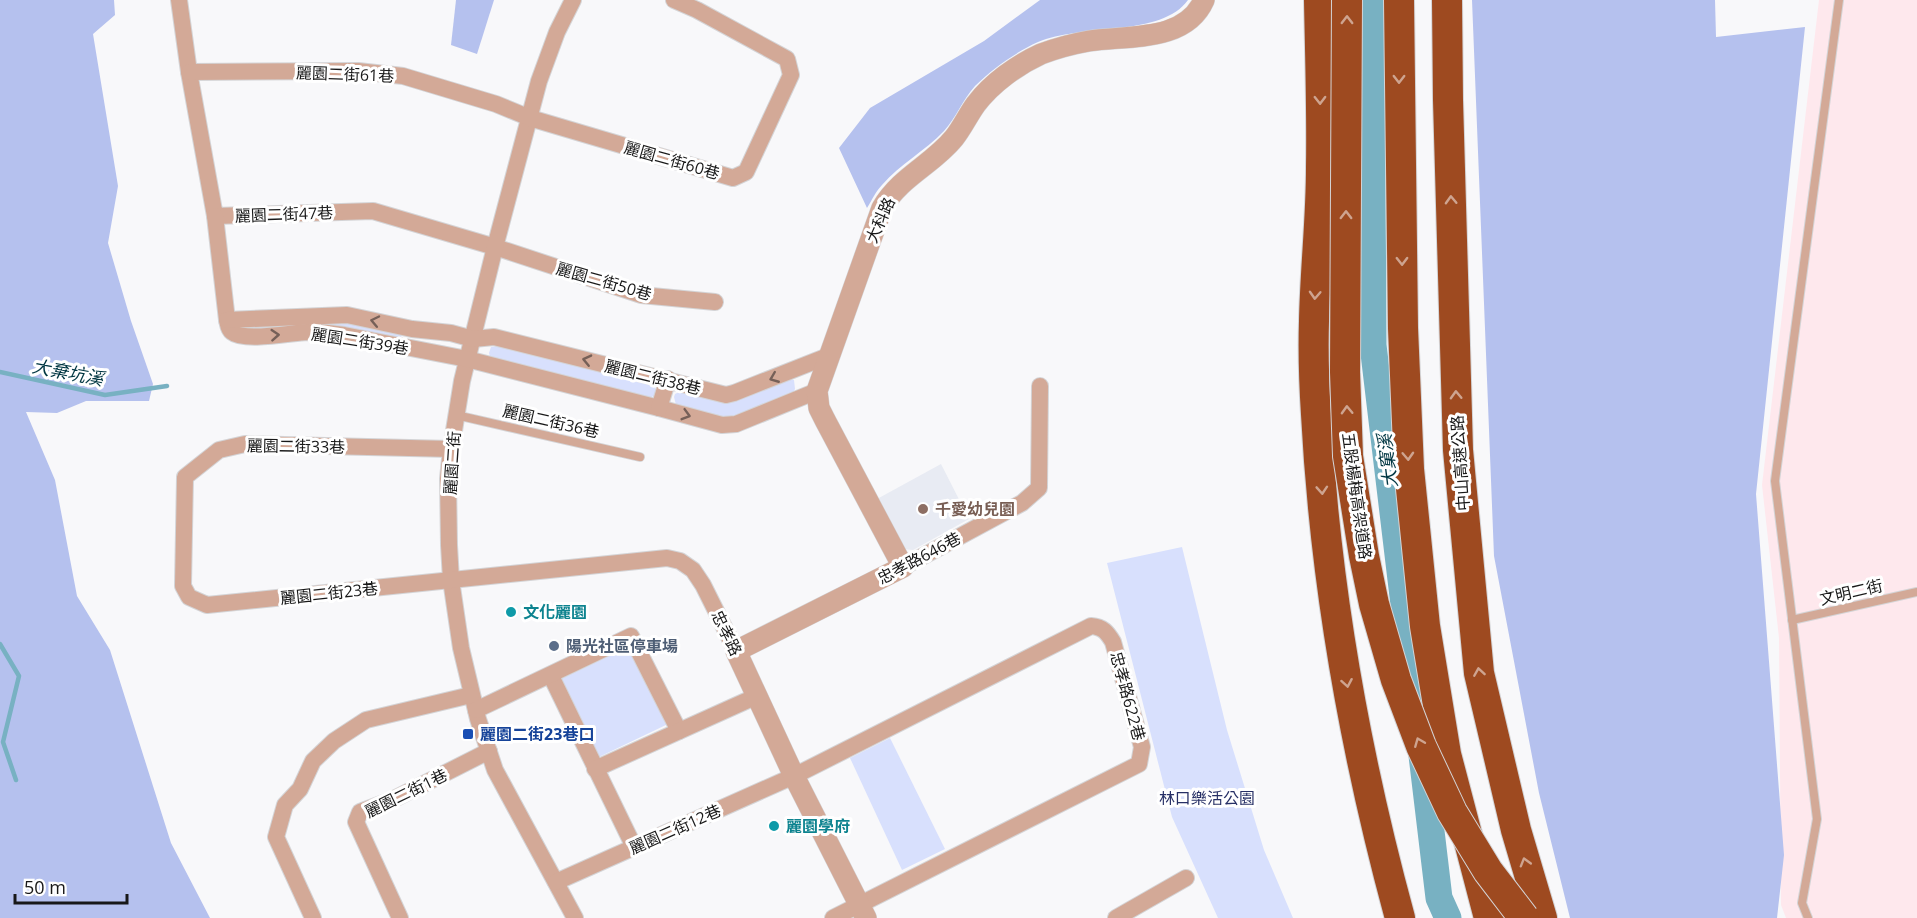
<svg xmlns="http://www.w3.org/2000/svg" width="1917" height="918" font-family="'Open Sans','Noto Sans TC',sans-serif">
	<rect width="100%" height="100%" fill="#f8f8fa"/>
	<path fill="#e8ebf3" d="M941,464l28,55 -56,31 -11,-1 -25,-50z"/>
	<path fill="#fee8ed" d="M1819,0h98v918h-131l-5,-13 -2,-267 -17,-153z"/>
	<g fill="#d8e0fd">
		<path d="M348,321l51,12 4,6 -155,-7 -10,-4z"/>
		<path d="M497,346l156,38 3,6 -2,6 -7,3 -156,-39 -2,-7 2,-6z"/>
		<path d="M785,379l9,1 1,9 -4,7 -55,22h-10l-50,-13 -2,-8 1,-3 8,-4 35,10z"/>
		<path d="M1182,547l45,183 37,120 29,68h-75l-46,-101 -65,-254z"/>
		<path d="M630,646l38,78 -69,33 -38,-78z"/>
		<path d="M890,738l55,111 -43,21 -52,-112z"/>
	</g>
	<g fill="#b5c1ee">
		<path d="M0,0h114l1,15 -22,19 25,152 -10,57 23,78 22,63 -4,17h-63l-29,12 -31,-1 29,68 22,116 33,54 61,193 39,75h-210z"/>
		<path d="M456,0h38l-17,54 -26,-9z"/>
		<path d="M1040,0h148c-26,37 -108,24 -150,42 -22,10 -46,27 -63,44 -12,13 -19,32 -31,45 -19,20 -44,33 -62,54 -6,6 -10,15 -15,23l-28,-60 31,-40 114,-67z"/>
		<path d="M1472,0h243l1,37 89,-10 -49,467 28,361 -7,63h-207l-31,-125 -45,-237z"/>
	</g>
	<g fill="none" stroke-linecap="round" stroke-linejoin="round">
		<g stroke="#78b1c2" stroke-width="4.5">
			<path d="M0,372l105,23 62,-9"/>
			<path d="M0,644l19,32 -16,66 13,38"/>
		</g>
		<path stroke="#78b1c2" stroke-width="27" d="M1371,0l2,345 66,553 9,20"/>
		<defs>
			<g id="service">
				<path d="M456,415l184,42"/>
				<path d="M1792,620l125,-28"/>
				<path d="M1808,918l-6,-15 15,-84 -42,-338 64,-481"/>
			</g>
			<g id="minor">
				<path d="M179,0l10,72 26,144 158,-5 122,36 146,48 74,7"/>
				<path d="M573,0l-16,32 -18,49 -44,166 -33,134 -11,68 -3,30 1,66 2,35 10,68 17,71 17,51 80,148"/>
				<path d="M189,72l169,-1 45,5 93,28 34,14 203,60 13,-6 45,-97 -4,-16 -90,-49 -23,-10"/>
				<path d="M215,216l12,104c1,4 1,9 5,12 12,10 58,1 75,0 13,0 25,1 37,3l123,24 192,49 63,17 14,-1 81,-33"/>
				<path d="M227,320l120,-5 65,14 39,4 22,6 21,-2 232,58 8,-2 94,-37"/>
				<path d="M659,408l9,-29"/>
				<path d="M451,449l-206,-5 -26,6 -34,27 -2,109 6,11 18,8 460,-47 13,3 13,9 10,15 33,66"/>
				<path d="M903,567l119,-64 17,-15 1,-102"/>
				<path d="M551,676l83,171"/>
				<path d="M476,710l155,-74 48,95"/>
				<path d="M595,769l162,-73"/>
				<path d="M556,882l238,-106 297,-150c12,1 16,6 22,16l29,105 -3,17 -306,154"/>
				<path d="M313,918l-37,-81 9,-32 15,-16 13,-28 21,-20 32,-21 105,-25"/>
				<path d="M400,918l-44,-96 4,-10 32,-12 97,-49"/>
				<path d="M1116,918l70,-40"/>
			</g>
			<path id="tertiary" d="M866,918l-72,-142 -58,-125 167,-84 -78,-147 -6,-12 -2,-17 65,-183c19,-32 50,-43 72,-70 8,-10 14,-23 22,-34 16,-21 41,-39 65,-50 16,-6 31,-10 48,-13 38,-6 96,2 115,-41"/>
			<g id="motorway">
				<path d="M1319,0c1,56 3,112 2,168 0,51 -6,102 -7,153 -1,31 0,62 2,93 9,171 39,339 84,504"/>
				<path d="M1399,0l4,328 6,141 16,157 21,128 43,164"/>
				<path d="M1447,0l1,100 10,350 21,223 37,157 26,88"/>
			</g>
		</defs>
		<use href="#service" stroke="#d4d4d6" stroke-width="10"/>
		<use href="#minor" stroke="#d4d4d6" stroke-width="18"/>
		<use href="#tertiary" stroke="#d4d4d6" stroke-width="22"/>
		<use href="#motorway" stroke="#d4d4d6" stroke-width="32"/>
		<use href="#service" stroke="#d3a997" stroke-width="8"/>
		<use href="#minor" stroke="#d3a997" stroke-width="16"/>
		<use href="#tertiary" stroke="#d3a997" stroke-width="21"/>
		<use href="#motorway" stroke="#9e4a20" stroke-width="30"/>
		<defs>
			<path id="motorway-bridge" d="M1347,0l-2,372 3,84 16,100 10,48 22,76 25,66 31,66 36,59 36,47"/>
		</defs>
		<use href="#motorway-bridge" stroke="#d4d4d6" stroke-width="32" stroke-linecap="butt"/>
		<use href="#motorway-bridge" stroke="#9e4a20" stroke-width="30"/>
	</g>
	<defs><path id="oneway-chevron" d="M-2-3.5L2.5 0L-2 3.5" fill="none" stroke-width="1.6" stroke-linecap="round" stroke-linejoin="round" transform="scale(1.5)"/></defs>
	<g stroke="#cea490">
		<use href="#oneway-chevron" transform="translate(1347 20) rotate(-90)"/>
		<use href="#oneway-chevron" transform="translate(1399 79) rotate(90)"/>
		<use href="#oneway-chevron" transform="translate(1320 100) rotate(89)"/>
		<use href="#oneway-chevron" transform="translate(1451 200) rotate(-92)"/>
		<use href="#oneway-chevron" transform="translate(1346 215) rotate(-90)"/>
		<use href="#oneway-chevron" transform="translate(1402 261) rotate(89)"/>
		<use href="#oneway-chevron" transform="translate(1315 295) rotate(93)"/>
		<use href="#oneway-chevron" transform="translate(1456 395) rotate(-92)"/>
		<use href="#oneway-chevron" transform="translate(1347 410) rotate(-92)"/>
		<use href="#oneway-chevron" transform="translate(1408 456) rotate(87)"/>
		<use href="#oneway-chevron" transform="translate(1322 490) rotate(86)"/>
		<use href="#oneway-chevron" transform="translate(1479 672) rotate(-99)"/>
		<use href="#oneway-chevron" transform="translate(1347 683) rotate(80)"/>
		<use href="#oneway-chevron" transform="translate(1419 742) rotate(-112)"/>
		<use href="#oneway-chevron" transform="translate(1525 862) rotate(-106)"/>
	</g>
	<g stroke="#766058">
		<use href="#oneway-chevron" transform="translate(375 321) rotate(-168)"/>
		<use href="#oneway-chevron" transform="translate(275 335) rotate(-4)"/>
		<use href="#oneway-chevron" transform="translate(587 360) rotate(-167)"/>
		<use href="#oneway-chevron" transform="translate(774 378) rotate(158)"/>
		<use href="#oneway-chevron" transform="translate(686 415) rotate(16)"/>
	</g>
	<circle fill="#8d6e63" stroke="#fff" stroke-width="2" cx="923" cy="509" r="6"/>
	<g fill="#0f9aa8" stroke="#fff" stroke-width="2">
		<circle cx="511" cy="612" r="6"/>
		<circle cx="774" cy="826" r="6"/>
	</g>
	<circle fill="#5c6f8a" stroke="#fff" stroke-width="2" cx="554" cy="646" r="6"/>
	<rect fill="#1a4fb4" stroke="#fff" stroke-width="2" x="462" y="728" width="12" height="12" rx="3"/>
	<g text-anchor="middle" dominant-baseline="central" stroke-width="6" stroke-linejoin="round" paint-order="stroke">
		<g font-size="16" fill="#181818" stroke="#fff">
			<text transform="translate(345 74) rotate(2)">麗園二街61巷</text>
			<text transform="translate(672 160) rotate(16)">麗園二街60巷</text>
			<text transform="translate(284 214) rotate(-2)">麗園二街47巷</text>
			<text transform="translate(880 220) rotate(-66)">大科路</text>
			<text transform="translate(604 281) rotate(16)">麗園二街50巷</text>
			<text transform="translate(360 341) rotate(9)">麗園二街39巷</text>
			<text transform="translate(653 377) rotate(14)">麗園二街38巷</text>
			<text transform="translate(551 421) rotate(13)">麗園二街36巷</text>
			<text transform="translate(296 446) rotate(1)">麗園二街33巷</text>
			<text transform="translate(452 463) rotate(-86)">麗園二街</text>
			<text transform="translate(1460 463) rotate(-94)">中山高速公路</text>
			<text transform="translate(1357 496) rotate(82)">五股楊梅高架道路</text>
			<text transform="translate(919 558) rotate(-28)">忠孝路646巷</text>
			<text transform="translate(1851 592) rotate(-13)">文明二街</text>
			<text transform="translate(329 593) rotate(-6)">麗園二街23巷</text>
			<text transform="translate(727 633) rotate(64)">忠孝路</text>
			<text transform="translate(1128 696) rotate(75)">忠孝路622巷</text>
			<text transform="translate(406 793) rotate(-26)">麗園二街1巷</text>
			<text transform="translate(675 829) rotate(-24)">麗園二街12巷</text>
		</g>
		<g font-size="16" font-weight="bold" fill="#785e54" stroke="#fff" text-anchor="start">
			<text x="935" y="509">千愛幼兒園</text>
		</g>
		<g font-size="16" font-weight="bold" fill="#0d838f" stroke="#fff" text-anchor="start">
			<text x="523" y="612">文化麗園</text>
			<text x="786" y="826">麗園學府</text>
		</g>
		<g font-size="16" font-weight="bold" fill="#4e5e75" stroke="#fff" text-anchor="start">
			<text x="566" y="646">陽光社區停車場</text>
		</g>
		<g font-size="16" font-weight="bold" fill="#164399" stroke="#fff" text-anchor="start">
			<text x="480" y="734">麗園二街23巷口</text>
		</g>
		<g font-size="16" fill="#273066" stroke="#fff">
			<text x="1207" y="798">林口樂活公園</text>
		</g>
		<g font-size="18" font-style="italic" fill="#003642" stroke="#fff">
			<text transform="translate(68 372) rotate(11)">大棄坑溪</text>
			<text transform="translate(1387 461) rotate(-97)">大窠溪</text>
		</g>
	</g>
	<path d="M15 894v9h112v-9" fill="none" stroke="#181818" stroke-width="3"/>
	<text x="24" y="894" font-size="18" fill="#181818" stroke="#ffffff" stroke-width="4.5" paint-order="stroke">50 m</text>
</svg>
